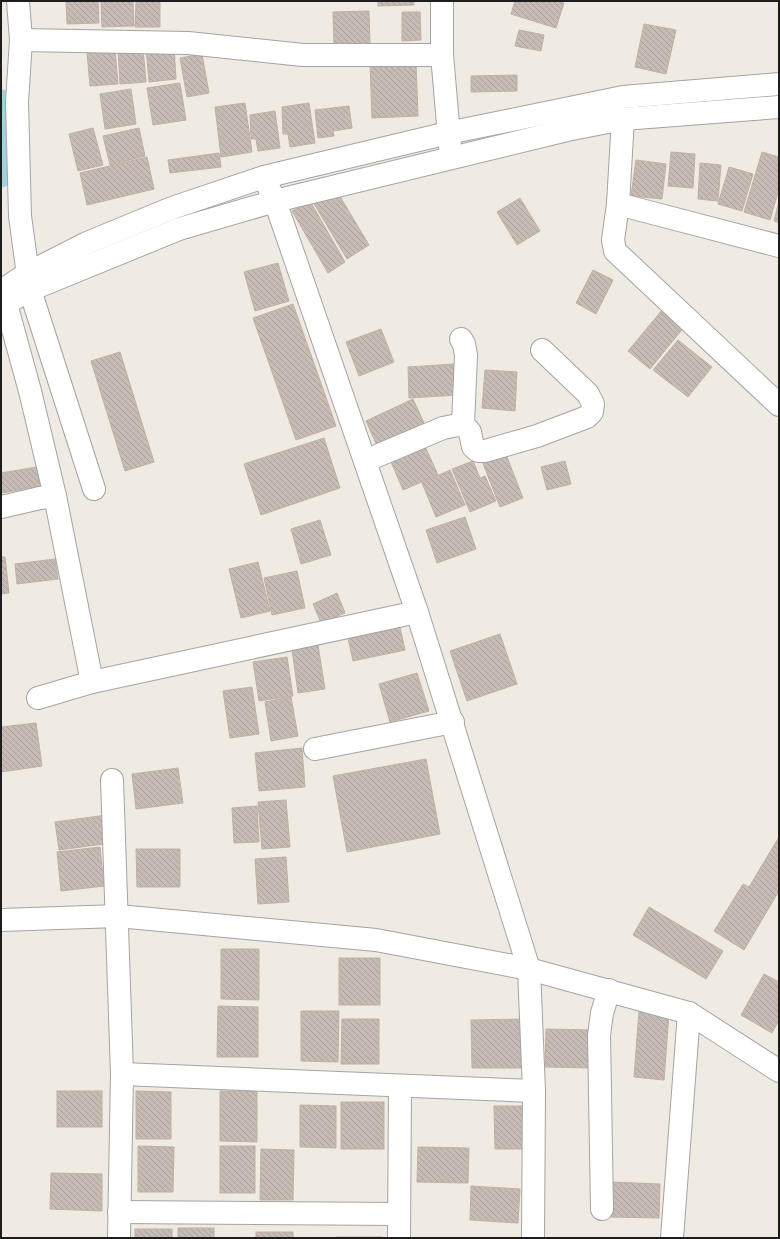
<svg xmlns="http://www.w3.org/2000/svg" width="780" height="1239" font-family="'Open Sans',sans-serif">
	<defs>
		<pattern id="building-back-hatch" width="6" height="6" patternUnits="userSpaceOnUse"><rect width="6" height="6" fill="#c6bcb5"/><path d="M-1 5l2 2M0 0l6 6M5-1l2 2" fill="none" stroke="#aaa19b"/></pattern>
	</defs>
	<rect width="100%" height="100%" fill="#efeae2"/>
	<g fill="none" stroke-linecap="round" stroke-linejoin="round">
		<path stroke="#a0d2df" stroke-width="21" d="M1,100l7,27 -7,50"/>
	</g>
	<g fill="url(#building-back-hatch)" stroke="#c1b0a4">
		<path d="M66,1h32l1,22 -32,1z"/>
		<path d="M101,1h32l1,25 -32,1z"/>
		<path d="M136,1h24v26h-25z"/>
		<path d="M378,1h36v4l-36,1z"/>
		<path d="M515,1h44l5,2 -8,25 -45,-14z"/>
		<path d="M369,11l1,34 -36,1 -1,-34z"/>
		<path d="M402,12h18l1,28 -19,1z"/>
		<path d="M644,24l32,6 -10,44 -31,-7z"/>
		<path d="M519,30l25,5 -3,16 -26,-5z"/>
		<path d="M174,46l2,33 -27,3 -3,-34z"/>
		<path d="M143,48l3,34 -26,2 -2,-34z"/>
		<path d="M115,50l3,34 -28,2 -3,-34z"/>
		<path d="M202,54l7,39 -22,4 -7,-39z"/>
		<path d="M416,63l2,53 -46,2 -2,-54z"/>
		<path d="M517,75v16l-46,1v-16z"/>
		<path d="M180,83l6,37 -33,5 -6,-37z"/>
		<path d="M131,89l5,35 -31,5 -5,-35z"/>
		<path d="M245,103l7,49 -31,5 -6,-50z"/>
		<path d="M309,103l6,40 -25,4 -2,-13h-5l-1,-27z"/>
		<path d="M349,106l3,22 -19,3 1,5 -16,2 -3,-28z"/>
		<path d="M275,111l5,37 -22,3 -2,-12h-5l-1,-24z"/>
		<path d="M93,128l10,37 -25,6 -9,-37z"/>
		<path d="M139,128l6,28 -35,9 -7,-29z"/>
		<path d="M671,152l24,2 -2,34 -25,-2z"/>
		<path d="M762,152l17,5v32l-9,31 -26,-8z"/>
		<path d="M219,153l2,14 -51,6 -2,-13z"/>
		<path d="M147,157l7,32 -67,16 -7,-32z"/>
		<path d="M636,160l30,4 -4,35 -31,-3z"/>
		<path d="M700,163l21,2 -3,36 -20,-2z"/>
		<path d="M729,167l24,7 -11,37 -24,-7z"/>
		<path d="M335,188l34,57 -22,14 -34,-57z"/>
		<path d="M520,198l20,33 -23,14 -20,-33z"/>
		<path d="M310,201l35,61 -17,11 -36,-62z"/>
		<path d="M779,201v22l-5,-2z"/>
		<path d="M278,263l11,38 -34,10 -11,-39z"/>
		<path d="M593,270l20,10 -17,34 -20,-11z"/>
		<path d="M668,303l21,18 -39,48 -22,-18z"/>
		<path d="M293,304l43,122 -40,14 -43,-122z"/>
		<path d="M381,329l13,33 -35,14 -13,-34z"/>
		<path d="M678,340l34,27 -24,30 -35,-27z"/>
		<path d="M120,352l34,110 -29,9 -34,-110z"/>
		<path d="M455,364l2,31 -48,3 -1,-31z"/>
		<path d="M485,370l32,2 -2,39 -33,-3z"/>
		<path d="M413,399l12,26 -47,23 -12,-27z"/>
		<path d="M324,438l16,50 -79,27 -17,-51z"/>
		<path d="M423,442l15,33 -35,15 -14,-33z"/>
		<path d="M505,452l18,46 -23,9 -18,-46z"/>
		<path d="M473,461l7,17 5,-2 11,25 -26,11 -18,-43z"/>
		<path d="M565,461l6,23 -24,6 -6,-23z"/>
		<path d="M37,467l3,19 -38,7 -1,-20z"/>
		<path d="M450,470l15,35 -29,12 -14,-34z"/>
		<path d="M465,517l11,32 -39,14 -11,-33z"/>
		<path d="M320,520l11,35 -30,9 -10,-35z"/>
		<path d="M1,557h4l4,36 -8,1z"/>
		<path d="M55,559l3,20 -41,5 -2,-20z"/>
		<path d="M258,562l12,49 -29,7 -12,-49z"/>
		<path d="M297,571l8,37 -33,7 -8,-37z"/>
		<path d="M337,593l8,20 -24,10 -8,-19z"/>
		<path d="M400,627l5,23 -52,11 -5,-23z"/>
		<path d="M500,634l17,50 -50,17 -17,-50z"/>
		<path d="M318,645l7,44 -27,4 -6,-44z"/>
		<path d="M287,657l6,39 -34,5 -6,-39z"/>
		<path d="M417,673l12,38 -39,11 -11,-38z"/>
		<path d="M252,687l7,47 -29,4 -7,-47z"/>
		<path d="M291,697l7,39 -27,5 -6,-39z"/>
		<path d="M36,723l6,43 -41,6v-45z"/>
		<path d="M302,748l3,39 -46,4 -4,-38z"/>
		<path d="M426,759l14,75 -93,18 -14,-76z"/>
		<path d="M178,768l5,35 -47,6 -4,-35z"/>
		<path d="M286,800l4,47 -28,2 -4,-47z"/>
		<path d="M257,806l2,36 -25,1 -2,-35z"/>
		<path d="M107,815l4,28 -52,7 -4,-28z"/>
		<path d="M779,837v54l-35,59 -30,-19 29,-47 6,3z"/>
		<path d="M100,847l4,39 -43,5 -4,-39z"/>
		<path d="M136,849h44v38h-43z"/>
		<path d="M286,857l3,45 -31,2 -3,-45z"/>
		<path d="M649,907l74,44 -17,28 -73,-44z"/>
		<path d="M221,949h38v51l-38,-1z"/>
		<rect x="339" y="958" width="41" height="47"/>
		<path d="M764,974l15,8v38l-7,13 -31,-18z"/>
		<path d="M218,1006l40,1v50h-41z"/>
		<path d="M301,1011h38l-1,51 -37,-1z"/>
		<path d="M639,1011l30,3 -5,66 -30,-3z"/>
		<path d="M342,1019h37v45h-38z"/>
		<path d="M525,1019l1,49h-54l-1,-48z"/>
		<path d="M546,1029l45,1v38l-46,-1z"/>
		<rect x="57" y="1091" width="45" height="36"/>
		<path d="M136,1091l35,1v47h-35z"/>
		<path d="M220,1091h37v51l-37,-1z"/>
		<rect x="341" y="1102" width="43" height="47"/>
		<path d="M300,1105l36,1v42l-36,-1z"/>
		<path d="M494,1106h29l1,43h-29z"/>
		<path d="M138,1146l36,1 -1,45h-35z"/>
		<rect x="220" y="1146" width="35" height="47"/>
		<path d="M418,1147l51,1 -1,35 -51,-1z"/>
		<path d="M261,1149l33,1 -1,50h-33z"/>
		<path d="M51,1173l51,1v37l-52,-2z"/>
		<path d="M611,1182l49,2 -1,34 -49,-1z"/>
		<path d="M471,1186l49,3 -2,34 -48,-3z"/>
		<rect x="178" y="1228" width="36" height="10"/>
		<rect x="135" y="1229" width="37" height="9"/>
		<rect x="256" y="1232" width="37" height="6"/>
		<rect x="337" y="1237" width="45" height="1"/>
	</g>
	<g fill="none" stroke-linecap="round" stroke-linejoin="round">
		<defs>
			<g id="minor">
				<path d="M18,1l3,39 -4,62 3,114 10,74 64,199"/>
				<path d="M442,1v54l8,92"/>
				<path d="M21,40l167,3 115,12h139"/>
				<path d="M623,119l-5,85 -5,36 2,11 164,154"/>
				<path d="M264,177l11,24 142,411 112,357 5,122 -1,147"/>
				<path d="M618,204l161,42"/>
				<path d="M1,291l27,-18 59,-30 85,-35 92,-31 184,-44 175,-36 156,-13"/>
				<path d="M1,306l29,-16 149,-61 96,-28 292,-71 56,-11 156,-12"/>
				<path d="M461,339l3,5 2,11 -3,69"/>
				<path d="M365,461l78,-33 20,-4 7,8 3,15 5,4h7l52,-15 50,-19 5,-5 1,-8 -5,-10 -46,-44"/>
				<path d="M55,496l37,186"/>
				<path d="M1,507l39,-9 15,-2 -25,-105 -24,-87"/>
				<path d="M38,698l54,-16 325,-70"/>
				<path d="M315,749l138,-27"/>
				<path d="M112,780l10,294 -3,164"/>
				<path d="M1,920l117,-4 258,24 153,29 160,44 90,58"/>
				<path d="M122,1074l412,17"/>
				<path d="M602,1209l-3,-174 3,-22 7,-23"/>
				<path d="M119,1212l280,2"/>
				<path d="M399,1238l1,-152"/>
				<path d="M672,1238l17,-225"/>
			</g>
		</defs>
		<use href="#minor" stroke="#a4a4a4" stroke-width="24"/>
		<use href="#minor" stroke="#fff" stroke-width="22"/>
	</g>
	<rect width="780" height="1239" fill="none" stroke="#1d1d1d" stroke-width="4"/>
</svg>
